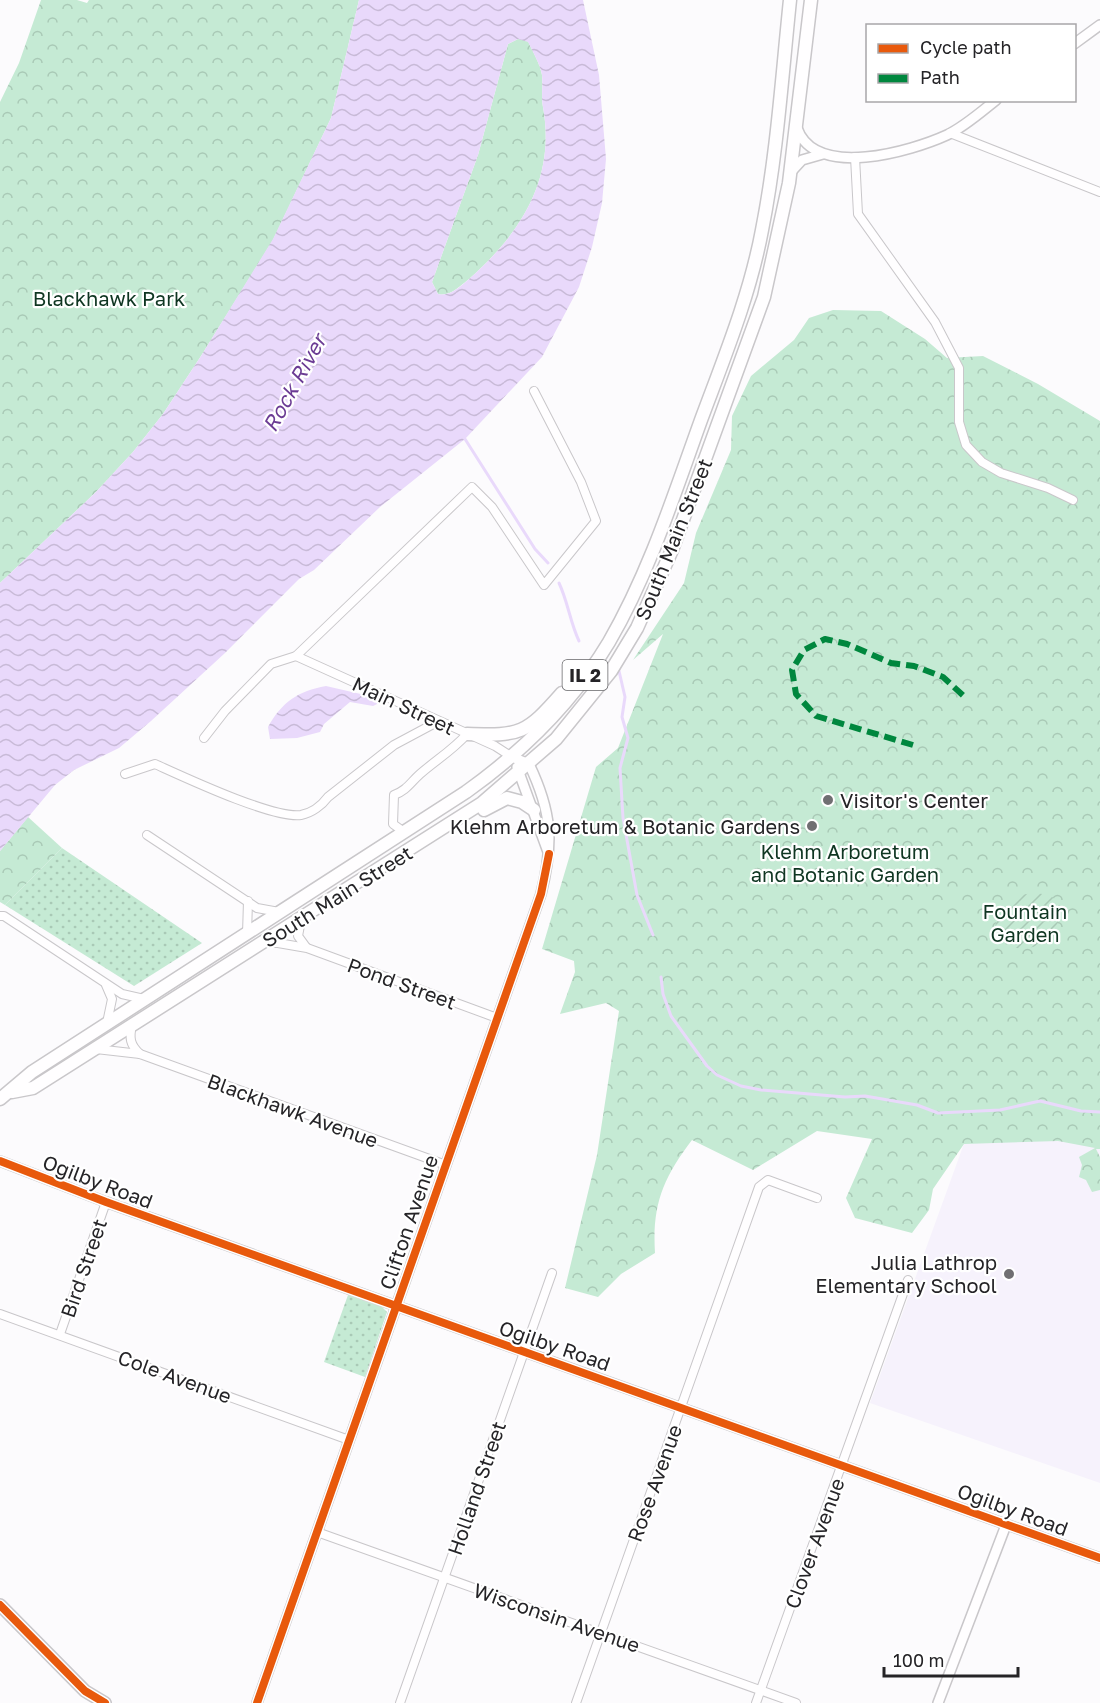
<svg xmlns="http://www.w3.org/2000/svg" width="1100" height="1703" font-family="'Golos Text',sans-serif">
	<defs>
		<pattern id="grass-dots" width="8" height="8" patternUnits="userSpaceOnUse" patternTransform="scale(1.5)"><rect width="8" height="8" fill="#c5ead4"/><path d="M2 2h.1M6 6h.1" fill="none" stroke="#a9c9b6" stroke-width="1.8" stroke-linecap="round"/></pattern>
		<pattern id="forest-crowns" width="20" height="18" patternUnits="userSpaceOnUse" patternTransform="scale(1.5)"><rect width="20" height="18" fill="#c5ead4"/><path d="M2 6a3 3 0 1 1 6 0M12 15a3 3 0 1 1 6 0" fill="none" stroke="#a9c9b6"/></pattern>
		<pattern id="garden-furrows" width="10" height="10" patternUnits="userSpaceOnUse" patternTransform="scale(1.5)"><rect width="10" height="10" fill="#c5ead4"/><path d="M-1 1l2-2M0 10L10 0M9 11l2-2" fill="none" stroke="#a9c9b6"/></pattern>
		<pattern id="water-waves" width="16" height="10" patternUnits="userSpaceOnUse" patternTransform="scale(1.5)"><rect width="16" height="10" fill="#e9d9fb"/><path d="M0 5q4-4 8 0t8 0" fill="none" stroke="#c8bad7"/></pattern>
	</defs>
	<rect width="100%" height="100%" fill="#fcfbfd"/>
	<path fill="#f6f2fc" d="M970,1127l130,11v345l-230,-80z"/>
	<g fill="url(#grass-dots)">
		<path d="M62,848l140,95 -68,43 -129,-81z"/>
		<path d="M348,1295l34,12 5,5 -22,65 -41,-15z"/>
	</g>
	<g fill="url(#forest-crowns)">
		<path d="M41,0h36l10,3 2,-3h270l-28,118 -58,122 -72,116 -38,58 -30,38 -37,40 -96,91v-481l19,-39z"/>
		<path d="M518,39l10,2c5,11 12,23 14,34 1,11 -1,22 1,32 13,72 -22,126 -74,172 -9,7 -19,18 -31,15l-6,-12 46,-127 30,-111z"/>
		<path d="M833,310l48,1 44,28 22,19 36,-2 55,28 62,37v728h-4l4,8v33l-8,2 -6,-12 -7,-3 3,-12 -3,-8 16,-9 -37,-7 -94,3 -31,45 -4,21 -17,23 -57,-15 -9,-20 26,-59 -55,-8 -64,39 -61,-30c-29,38 -40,65 -37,113l-34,21 -23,23 -33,-9 32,-133 22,-144 -13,-8 -46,11 15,-42 -1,-11 -32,-12 54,-182 22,-19 45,-114 -30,26 51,-77 12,-50 35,-83 1,-34 19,-40 43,-36 15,-22z"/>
		<path d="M28,817l34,31 -57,57 -5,-3v-51z"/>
	</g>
	<path fill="url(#garden-furrows)" d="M1035,893l15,2 9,8c7,63 -85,55 -59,9 7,-14 20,-18 35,-19z"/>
	<g fill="url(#water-waves)" fill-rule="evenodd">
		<path d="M359,0h224l16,75 7,84 -4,44 -10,44 -13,40 -37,70 -77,82 -85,68 -66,63 -15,9 -74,74 -74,68 -32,27 -45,22 -19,15 -55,66v-268l96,-91 37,-40 30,-38 38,-58 72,-117 58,-121zM518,39l10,3c5,10 12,22 14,33 1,11 -1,22 1,32 13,72 -22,126 -74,172 -8,7 -19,18 -31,15l-6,-12 46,-127 30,-111z"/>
		<path d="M326,686l52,12 1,5 -6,3 -23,-4 -26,22 -4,8 -23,6 -27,1 -2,-12c14,-25 30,-36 58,-41z"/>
	</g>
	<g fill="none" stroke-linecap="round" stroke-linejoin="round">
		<g stroke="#e9d9fb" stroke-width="3">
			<path d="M465,439l70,110 13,14"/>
			<path d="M559,583c9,19 11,39 20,58"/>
			<path d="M619,671l6,26 -3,20 6,21 -8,30 3,50 14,77 16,40"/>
			<path d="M661,977l2,17 8,22 36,50 10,9 24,11 20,4 84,7 20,-1 52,9 21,8 62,-3 40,-9 41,10 19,1"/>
		</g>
		<defs>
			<g id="minor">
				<path d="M950,133l150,59"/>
				<path d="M855,157l3,57 77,108 24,46v54l7,23 16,17 19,11 47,15 25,12"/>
				<path d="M296,656l199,90 17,11"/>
				<path d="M204,738l21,-27 46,-47 25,-8 176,-169 20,20 52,78 52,-64 -15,-39 -47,-91"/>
				<path d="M125,774l30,-10c29,13 118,55 146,51 11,-2 21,-10 27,-18l66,-52 43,-23"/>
				<path d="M404,832l-11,-8 1,-29c13,-5 16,-12 26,-21 16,-14 33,-24 47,-40"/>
				<path d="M147,835l110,73 22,4"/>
				<path d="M0,916h4l118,78 22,5"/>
				<path d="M301,920l-3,16 8,11"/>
				<path d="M247,934l1,-33"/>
				<path d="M265,943h13l29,5 190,70"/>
				<path d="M106,985l6,14 -5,24"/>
				<path d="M132,1025c-3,13 -2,20 8,29"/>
				<path d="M96,1049l44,5 306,111"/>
				<path d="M0,1314l349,126"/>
				<path d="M60,1334l46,-132"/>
				<path d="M317,1532l479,171"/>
				<path d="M400,1703l152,-430"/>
				<path d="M576,1703l183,-516 9,-7 49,18"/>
				<path d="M756,1703l152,-423"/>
			</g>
			<g id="tertiary">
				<path d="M1074,44l26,-19"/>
				<path d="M797,128c18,52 115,23 150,7 17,-8 34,-23 49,-35"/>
				<path d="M790,173l12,-13 21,-6"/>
				<path d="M517,767l31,85"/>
				<path d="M0,1161l106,41 994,356"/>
				<path d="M257,1703l284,-809c13,-52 11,-82 -12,-130l-17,-7"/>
				<path d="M938,1703l68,-178"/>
			</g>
			<path id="secondary" d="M0,1605l85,86 20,12"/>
			<g id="primary">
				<path d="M467,734c54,2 59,0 95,-41"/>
				<path d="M484,810l23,-12 15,4 12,8"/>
				<path d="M12,1092l21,-4 449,-285 74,-64 55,-68 26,-43 35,-78 92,-253 25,-114 22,-183"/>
				<path d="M0,1099l32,-27 434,-280c56,-40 107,-90 143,-150 40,-69 65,-147 92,-222 23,-62 49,-125 61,-190 15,-75 20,-154 28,-230"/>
			</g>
		</defs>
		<use href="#minor" stroke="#c9c7ca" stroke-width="10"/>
		<use href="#tertiary" stroke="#c9c7ca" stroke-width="12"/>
		<use href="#secondary" stroke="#c9c7ca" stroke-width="14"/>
		<use href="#primary" stroke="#c9c7ca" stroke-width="15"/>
		<use href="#minor" stroke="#fffeff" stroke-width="8"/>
		<use href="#tertiary" stroke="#fffeff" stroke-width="9"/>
		<use href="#secondary" stroke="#fffeff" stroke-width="10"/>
		<use href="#primary" stroke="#fffeff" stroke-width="12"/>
		<path stroke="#00873e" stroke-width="6" stroke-dasharray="12 6" stroke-linecap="butt" d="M913,745l-97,-29 -20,-22 -4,-24 12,-20 21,-11 22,5 44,19 23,3 29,11 24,22"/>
		<defs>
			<g id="cycleway">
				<path d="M0,1161l106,41 994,356"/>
				<path d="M0,1605l85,86 20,12"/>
				<path d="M257,1703l284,-809 8,-40"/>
			</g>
		</defs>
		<use href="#cycleway" stroke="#fff" stroke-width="11"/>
		<use href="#cycleway" stroke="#e8590c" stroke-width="8"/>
	</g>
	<g fill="#706f72" stroke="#fff" stroke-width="2">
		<circle cx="828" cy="800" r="6"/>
		<circle cx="812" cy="826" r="6"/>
		<circle cx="1009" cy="1274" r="6"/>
	</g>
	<g text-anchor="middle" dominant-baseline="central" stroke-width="4.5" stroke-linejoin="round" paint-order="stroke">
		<rect fill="#fff" stroke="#666668" stroke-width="1.5" x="562.5" y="660" width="45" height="30" rx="4.5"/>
		<g font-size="18" font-weight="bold" fill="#252427">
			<text x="585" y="675">IL 2</text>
		</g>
		<g font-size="20" fill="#0f3622" stroke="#fff">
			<text x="109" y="298">Blackhawk Park</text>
			<text x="845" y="851">Klehm Arboretum<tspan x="845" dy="23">and Botanic Garden</tspan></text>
			<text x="1025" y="911">Fountain<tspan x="1025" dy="23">Garden</tspan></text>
		</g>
		<g font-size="20" fill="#252427" stroke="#fff">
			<text transform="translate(673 539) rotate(-68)">South Main Street</text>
			<text transform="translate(404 705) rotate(25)">Main Street</text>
			<text transform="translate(337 896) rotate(-32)">South Main Street</text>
			<text transform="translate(402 983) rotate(20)">Pond Street</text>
			<text transform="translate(293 1110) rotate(20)">Blackhawk Avenue</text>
			<text transform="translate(98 1181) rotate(21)">Ogilby Road</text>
			<text transform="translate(408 1222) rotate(-71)">Clifton Avenue</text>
			<text transform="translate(83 1268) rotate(-71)">Bird Street</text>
			<text transform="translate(555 1345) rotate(19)">Ogilby Road</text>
			<text transform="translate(175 1376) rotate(20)">Cole Avenue</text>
			<text transform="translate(654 1483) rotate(-70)">Rose Avenue</text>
			<text transform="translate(476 1488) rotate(-71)">Holland Street</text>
			<text transform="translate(1013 1509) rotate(20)">Ogilby Road</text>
			<text transform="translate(814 1543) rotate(-70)">Clover Avenue</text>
			<text transform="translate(557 1617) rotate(19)">Wisconsin Avenue</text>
		</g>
		<g font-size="20" fill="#252427" stroke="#fff" text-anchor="end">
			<text x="840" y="800" text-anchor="start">Visitor's Center</text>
			<text x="800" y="826">Klehm Arboretum &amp; Botanic Gardens</text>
			<text x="997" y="1262">Julia Lathrop<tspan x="997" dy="23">Elementary School</tspan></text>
		</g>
		<g font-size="21" font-style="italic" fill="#6b3b94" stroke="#fff">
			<text transform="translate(294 383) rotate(-61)">Rock River</text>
		</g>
	</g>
	<rect x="866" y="24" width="210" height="78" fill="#ffffff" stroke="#a8a7a9" stroke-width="1.5"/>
	<rect x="878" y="44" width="30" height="9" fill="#e8590c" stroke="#a8a7a9" stroke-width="1.5"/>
	<text x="920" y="54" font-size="18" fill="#252427">Cycle path</text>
	<rect x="878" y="74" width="30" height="9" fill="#00873e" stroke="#a8a7a9" stroke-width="1.5"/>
	<text x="920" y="84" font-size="18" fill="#252427">Path</text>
	<path d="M884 1667v9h134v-9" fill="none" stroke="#252427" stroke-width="3"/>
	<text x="893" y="1667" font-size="18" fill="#252427" stroke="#ffffff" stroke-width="4.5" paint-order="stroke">100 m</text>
</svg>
